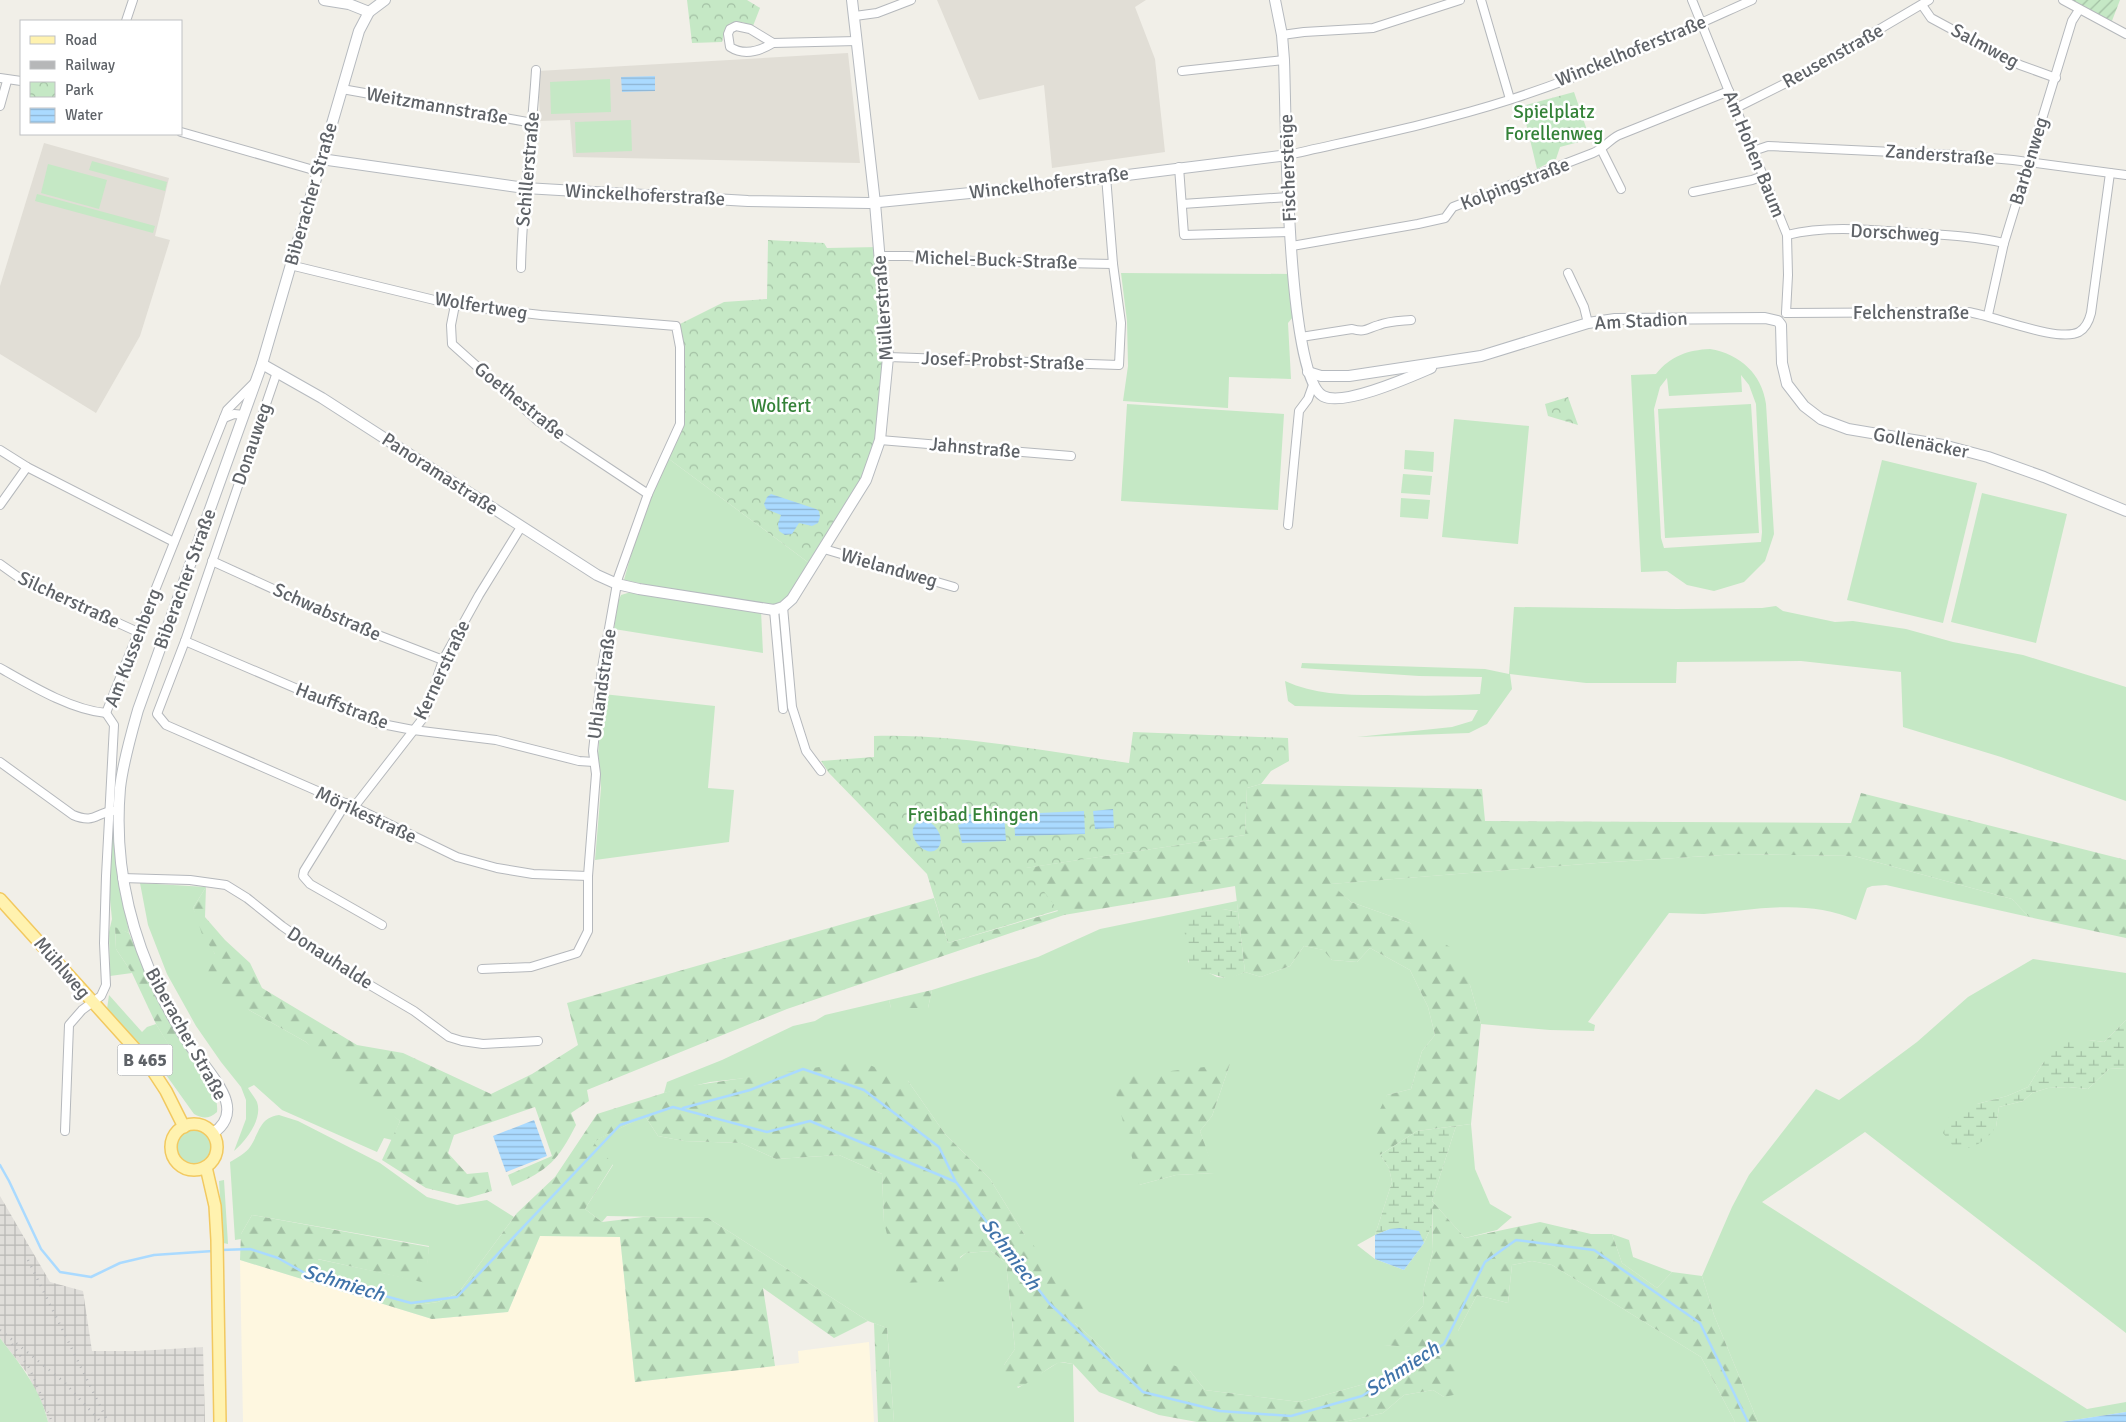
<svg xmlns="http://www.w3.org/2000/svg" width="2126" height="1422" font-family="Signika,sans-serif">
	<defs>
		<pattern id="industrial-grid" width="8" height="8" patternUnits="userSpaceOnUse" patternTransform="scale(1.25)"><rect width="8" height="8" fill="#e0deda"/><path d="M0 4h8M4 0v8" fill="none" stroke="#b9b8b5"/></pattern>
		<pattern id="forest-firs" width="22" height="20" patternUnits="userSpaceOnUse" patternTransform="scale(1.25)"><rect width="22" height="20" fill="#c5e8c5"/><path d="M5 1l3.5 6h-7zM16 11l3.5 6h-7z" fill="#a3c0a4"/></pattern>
		<pattern id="wetland-marsh" width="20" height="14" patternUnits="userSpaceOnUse" patternTransform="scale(1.25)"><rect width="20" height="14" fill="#c5e8c5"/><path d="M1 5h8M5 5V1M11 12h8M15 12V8" fill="none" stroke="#a3c0a4"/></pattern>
		<pattern id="park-crowns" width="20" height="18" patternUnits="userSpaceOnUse" patternTransform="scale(1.25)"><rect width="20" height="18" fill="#c5e8c5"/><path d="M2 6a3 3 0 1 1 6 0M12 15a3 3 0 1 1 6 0" fill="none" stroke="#a3c0a4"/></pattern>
		<pattern id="garden-furrows" width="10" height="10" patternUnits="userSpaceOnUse" patternTransform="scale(1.25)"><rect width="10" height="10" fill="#c5e8c5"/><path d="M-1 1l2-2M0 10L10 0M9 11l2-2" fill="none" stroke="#a3c0a4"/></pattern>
		<pattern id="water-rules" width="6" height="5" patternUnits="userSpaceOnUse" patternTransform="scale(1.25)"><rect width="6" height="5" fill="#aadaff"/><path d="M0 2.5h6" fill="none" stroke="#8eb4d2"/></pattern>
	</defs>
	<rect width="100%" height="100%" fill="#f1efe8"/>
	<path fill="#fef7e0" d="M540,1236l80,1 15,145 164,-19 -1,-12 71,-9 5,80h-631l-3,-162 192,59 76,-7z"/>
	<path fill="url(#industrial-grid)" d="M0,1196l50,86 33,9 9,60h46l65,-4 2,75h-157l-2,-9 -19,-40 -27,-35z"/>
	<g fill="#e1ded6">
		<path d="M937,0h209l-11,7 20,52 10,93 -113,16 -8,-83 -65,15z"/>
		<path d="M848,53l12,110 -287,-6 -3,-37 -30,1 -2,-50z"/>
		<path d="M44,143l125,35 -14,58 15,4 -30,96 -44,77 -96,-59v-68z"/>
	</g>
	<g fill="#c5e8c5" fill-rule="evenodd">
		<path d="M610,79l1,33 -60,2 -1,-32z"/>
		<path d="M631,120l1,31 -56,2 -1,-31z"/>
		<path d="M92,161l75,21 -2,9 -76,-21z"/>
		<path d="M48,164l59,16 -8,29 -58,-16z"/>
		<path d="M37,194l118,32 -2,7 -118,-32z"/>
		<path d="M1121,273l171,1 5,38 -9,11 3,56 -62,-2 -1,31 -105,-7 5,-35 -1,-45z"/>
		<path d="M1710,349c30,5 52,25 56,55l8,130 -9,27 -21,21 -30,9 -27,-6 -20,-14 -26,1 -10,-197 25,-1c14,-18 32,-24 54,-25zM1741,375l8,10 7,19 6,128 -1,10 -97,6 -3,-10 -7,-129 6,-22 7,-9 2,18 73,-4z"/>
		<path d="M1127,404l157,10 -6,96 -157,-9z"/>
		<path d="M1751,404l8,129 -94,5 -7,-129z"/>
		<path d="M1454,419l75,7 -11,118 -76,-7z"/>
		<path d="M1405,450l29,2 -1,20 -29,-3z"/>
		<path d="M665,456l148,110 -21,33 -18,11 -150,-30 24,-86z"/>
		<path d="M1882,460l95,23 -34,140 -96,-23z"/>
		<path d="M1403,474l29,2 -2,19 -29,-2z"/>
		<path d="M1982,493l85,21 -31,129 -85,-21z"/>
		<path d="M1401,498l29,2 -2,19 -28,-2z"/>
		<path d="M631,592l130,19 2,42 -149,-24 4,-27 3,-7z"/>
		<path d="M1776,606l7,5 52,11 18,-1 53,8 47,13 70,13 103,32v114l-125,-44 -98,-30 -2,-55 -100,-11 -124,1 -1,21h-90l-76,-9 2,15 -25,35 -18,9 -112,4 95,-10 20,-6 6,-11 -183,-4 -7,-5 -3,-20c33,15 67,14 102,14 31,1 62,1 93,-1l2,-17 -63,-1 -118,-8 1,-5 183,6 24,5 5,-67 163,2 85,-1z"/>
		<path d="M603,694l112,12 -7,82 26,2 -5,52 -134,18 6,-72 -3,-33z"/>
		<path d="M112,821h4l2,46 11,66 -14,-5 1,21 16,24 -22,3 -1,-44 3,-13 -3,-29z"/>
		<path d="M1738,854l116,2 158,43 17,18 -143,-32 -14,1 -5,2 -11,32c-50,-22 -100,-10 -152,-6 -12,0 -23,-1 -35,-1l-81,109 7,3 -1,6 -44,-1 -69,-6 -11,-39 -60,-62 -59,-21 -21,-18 267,-21z"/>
		<path d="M140,883l66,4 -13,21 22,46 34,56 57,32 94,79 -8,19 -8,-2 -7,14 -95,-42 -28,-25 -6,3c3,5 7,10 9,14 6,17 -11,39 -23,49l12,-32v-19l-5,-13 -20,-25 -25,-36 -29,-52 -19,-49z"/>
		<path d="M1237,901l1,11 -15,-3 -35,30v23l29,15 12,1 16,-6 16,5 29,-11 14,-20 20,4 8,10 25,2 13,-14 40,22 18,37 7,28 -13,16 -11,38 -24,6 -7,60 9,13 3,14 -17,53 -18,10 18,14 29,11 20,-27 8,-18 1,25 -9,37 -1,19 -39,39 41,2 -50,34 -75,21 -95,-12 -15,-19 -59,7 -36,-37 -20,-18 -51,-89 -34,-55 -45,-45 -37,-53 -126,-7 -72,8 -46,11 3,-11 55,-22 71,-34 22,-5 10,-6 64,-15 2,8h37l4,-18 106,-33 62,-28zM1230,1064l-18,52 -12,15 14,42 -38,2 -37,10z"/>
		<path d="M2033,959l93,14v47l-22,22 -15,-2 -46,23 -15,24 -21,9 -30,8 19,23 3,-20 24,-6 9,-8 16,-5 20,-1 20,2 21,-20 17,-1v265l-261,-201 -103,70 325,207 39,-7v10l-65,10h-303l-44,-107 -12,-39 30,-69 17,-32 67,-86 23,11 78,-58 51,-45z"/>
		<path d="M109,995l33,37 5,-5 9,-3 21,34v-26c13,21 43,55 40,80 -8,7 -14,7 -23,2l-35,-49 -52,-56z"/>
		<path d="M279,1115l19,6 82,42 47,34 30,8 30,-5 27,17 -55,75 -21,10 -21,3 -78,-23 -26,-12 4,-11 108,23 4,-36 -177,-31 -11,19v5l-6,1 -5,-78c7,-4 16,-9 20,-15 10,-15 9,-29 29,-32z"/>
		<path d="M645,1116l13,20 26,5 57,2 35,16 63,-4 43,19 2,48 76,36 6,-5 25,-2 15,12 9,86 -11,16 14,23 41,-26 14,2 1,58h-180l-7,-94 -19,-7 -160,-103 -101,-2 -5,6 -17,-13 28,-44 -21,-23z"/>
		<path d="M1471,1124l4,45 15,35 22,13 -15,13 -32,8 -33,-37 24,-75z"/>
		<circle cx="194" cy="1147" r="18"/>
		<path d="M224,1180l4,64 -5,-1 -4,-62z"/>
		<path d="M1612,1234l17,6 4,17 39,15 -15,16 -35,-25z"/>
		<path d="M1532,1261l20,4 149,92 34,65h-391l39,-9 21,-18 29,-5 11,7 14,-66 19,-36 31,8 4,-38z"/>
		<path d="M0,1338c20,26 41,52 48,84h-48z"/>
	</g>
	<g fill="url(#forest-firs)">
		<path d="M1261,784l221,5 3,32 366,2 10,-30 265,67v78l-97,-21 -17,-18 -158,-43 -116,-2 -141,9 -266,21 20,18 59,21 40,24 20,38 11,39 -10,100 -54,7 -37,24c-9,-29 -7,-32 7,-60l24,-6 11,-38 13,-16 -7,-28 -18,-37 -40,-22 -13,14 -25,-2 -9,-10 -19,-4 -14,20 -29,11 -16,-5 -10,-86 -171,29 -277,94 -200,81 2,11 -18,12 5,12c-18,35 -27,45 -64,61l-4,-11 44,-19 -17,-49 -81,28 -6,18 19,21 21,-2 4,19 -24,7 -42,-10 -44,-28 18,-39 -51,-37 -43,-42 -57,-32 -30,-25 -11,-13 7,-18 -13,-20 -9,-26 13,-21 -1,30 20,23 25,23 12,25 95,57 46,8 88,41 41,-20 46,-29 -11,-42 367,-105 14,45 110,-32 -33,-43 220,-33 2,-47z"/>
		<path d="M115,927l14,6 21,50 27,49v27l-21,-35 -24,-51 -16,-24z"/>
		<path d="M932,990l-4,18h-37l-2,-8z"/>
		<path d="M860,1061l48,20 37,53 45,45 34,55 61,72 -10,17 20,18 36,37 16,-22 43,15 15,19 95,12 75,-21 50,-33 -42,-3 40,-39 1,-19 9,-37 -1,-49 33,37 75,-16 51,12h21l10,29 35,25 15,-16 30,4 12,39 44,107h-23l-34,-65 -149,-92 -20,-4 -20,4 -4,38 -31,-8 -19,36v63l-14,3 -11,-7 -29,5 -21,18 -39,9h-147l-38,-7 -60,-23 -26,-28c-5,-1 -11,-3 -15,-1 -20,9 -34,33 -56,20l2,-18 11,-16 -9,-86 -15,-12 -25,2 -6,4 -4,24 -57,2 -15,-61 -2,-48 -43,-19 -63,4 -35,-16 -57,-2 -26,-5 -13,-20 -52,26 20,22 -28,45 17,13 41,-5 65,1 160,103 -34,17 -71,-50 12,78 -140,16 -15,-145 -80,-1 -32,76 -76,7 -192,-59 1,-26 11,-19 177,32 -3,36 -108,-24 -5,10 26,13 78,23 21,-3 21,-10 58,-79 38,-36 42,-63 86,-27z"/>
		<path d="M1230,1064l-18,52 -12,15 15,42 -39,2 -37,10 -27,-107z"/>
		<path d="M874,1323l13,5 7,94h-16z"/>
	</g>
	<g fill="url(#wetland-marsh)">
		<path d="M1223,909l15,3 7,60 -16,7 -38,-11c-6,-12 -2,-25 -8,-40l13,-15z"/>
		<path d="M2126,1020v48l-17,1 -21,20 -20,-2 -20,1 -16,5 -9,8 -24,6 -3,20 -9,11 -15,10 -19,-2 -10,-13 7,-18 27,-11 30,-8 21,-9 15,-24 23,-22 23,-1 15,2z"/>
		<path d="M1456,1126l-24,75v24l-8,18 -6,-12 -28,-2 -15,6 17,-53 -3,-14 -9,-13 37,-24z"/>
	</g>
	<g fill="url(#park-crowns)">
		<path d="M687,0h60l13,8 -7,18 -11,-4 -12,1 -5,6 -3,13 -30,1z"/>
		<path d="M1574,92l16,47 -30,8 -4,12 -19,10 -15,-63z"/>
		<path d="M768,240l56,3 3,5 52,-1 6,60 -3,103 -16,70 -53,86 -148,-110 15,-32 -4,-98 48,-24 43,-3z"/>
		<path d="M1568,397l10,28 -30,-9 -3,-12z"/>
		<path d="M1133,732l155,6 1,23 -18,10 -10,13 -14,4 -2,47 -219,33 32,42 -110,33 -21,-69 -98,-101 -8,-12 53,-4v-21c85,-2 170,15 255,27z"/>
	</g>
	<path fill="url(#garden-furrows)" d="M2063,0h57l-10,26z"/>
	<g fill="url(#water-rules)">
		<path d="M655,76v15l-33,1 -1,-15z"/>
		<path d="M771,494l45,15 3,2 1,6 -2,6 -6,3 -13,-3 -7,11 -7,1 -6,-4 -1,-7 3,-9 -15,-6 -2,-5 3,-7z"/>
		<path d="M1113,809l1,19 -19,1 -2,-18z"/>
		<path d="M1084,811l1,23 -70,2 -1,-22z"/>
		<path d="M1004,813l2,28 -44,2 -4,-18 3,-1 -2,-3 7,-3v-4z"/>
		<path d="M925,820c10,3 21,18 13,28 -13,15 -42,-23 -13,-28z"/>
		<path d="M534,1120l13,36 -41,16 -13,-36z"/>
		<path d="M1400,1228l19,3 5,12 -20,27 -29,-11v-24l15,-6z"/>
		<path d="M2126,1412v10h-65z"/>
	</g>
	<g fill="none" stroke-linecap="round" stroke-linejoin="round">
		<g stroke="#aadaff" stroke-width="2.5">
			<path d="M683,1108l67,-18 53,-21 61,21 75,57 16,33"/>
			<path d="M0,1165l9,16 32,68 19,23 31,5 29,-14 34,-8 59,-4"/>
			<path d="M221,1250l29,-1 28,9 32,18 101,27 46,-6 163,-172 53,-18 94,25 43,-11 146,61 93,121 94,89 77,19 71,5 71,-20 82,-52 41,-82 31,-22 78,10 106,73 48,99"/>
		</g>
		<defs>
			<g id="street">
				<path d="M1481,0l29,99"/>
				<path d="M1692,0l95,235 1,40 -2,38"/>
				<path d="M2063,0l63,34"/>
				<path d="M1922,5l9,13 61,33 28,14 36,13"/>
				<path d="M855,16l22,-3 34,-13"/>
				<path d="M126,21l7,-21"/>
				<path d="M1282,35l22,-3 69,-4 87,-28"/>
				<path d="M773,43c-13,8 -29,13 -43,4l-2,-13 2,-5 6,-3 14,3 23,14 84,-2"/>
				<path d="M1182,71l102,-11"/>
				<path d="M0,78l21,3"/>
				<path d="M342,89l191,34"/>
				<path d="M0,106l7,-25"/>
				<path d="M1736,108l64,-32 129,-76"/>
				<path d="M181,132l136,39"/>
				<path d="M1601,149l20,40"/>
				<path d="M1753,151l15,-5 188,9 57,5 113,15"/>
				<path d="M1288,155c74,-17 149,-32 221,-55 84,-27 163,-64 243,-100"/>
				<path d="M1179,167l5,68 106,-3"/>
				<path d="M1693,192l59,-12 11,-4"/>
				<path d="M1182,204l107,-7"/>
				<path d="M1787,235c40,-10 85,-5 125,-2 31,2 62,3 92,10"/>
				<path d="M1292,246l126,-22 27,-6 8,-11 140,-54c10,-4 16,-13 26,-18l110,-44"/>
				<path d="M879,256h29l66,5 139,3 -7,-88"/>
				<path d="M290,265l165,40 86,10 135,11 4,21v77l-32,70 -30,84 -16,90 -9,83 3,23 -8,102v55l-11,22 -46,14 -49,2"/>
				<path d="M521,268c1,-66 11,-131 15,-198"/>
				<path d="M1568,273l16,34 4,16"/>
				<path d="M455,305l-4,20 1,19 86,77 110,73"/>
				<path d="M1786,313l182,-1c24,3 90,31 111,20 7,-4 10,-11 12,-19l19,-140"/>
				<path d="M1988,315l16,-72 68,-222 7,-11"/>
				<path d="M1301,337l51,-8c14,4 15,-1 27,-4 10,-4 22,-4 32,-5"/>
				<path d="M888,357l231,8 2,-42 -8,-59"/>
				<path d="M277,372l-92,269 -28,73 9,11 188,82 103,50 40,11 36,6 55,2"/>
				<path d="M224,418l10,-4 10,1"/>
				<path d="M880,440l191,16"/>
				<path d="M0,450l27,17 147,75"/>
				<path d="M0,505l27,-38"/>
				<path d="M1288,525l11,-114 9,-12 5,-14"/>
				<path d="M824,549l130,38"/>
				<path d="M212,561l140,64 91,35"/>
				<path d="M0,564l18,13 122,56"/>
				<path d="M783,607l9,100 14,44 15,20"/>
				<path d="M774,610l9,99"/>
				<path d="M185,641l192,82 36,7 83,10 83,21 15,1"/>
				<path d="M0,668c30,17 71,42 106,45"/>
				<path d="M106,713l121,-303 27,-27"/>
				<path d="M0,762l73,53c22,9 22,-2 40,-4"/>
				<path d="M346,803l-42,68 -1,5 7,8 72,41"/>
				<path d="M354,807l70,-90 19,-57 36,-65 42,-68"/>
				<path d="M122,878l68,2 36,5 21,13 35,28 64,45 68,40 35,26 13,4 21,3 55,-3"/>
				<path d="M65,1131l4,-106 13,-15 19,-14 5,-11 -2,-42 2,-67 8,-151 -8,-12"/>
			</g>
			<g id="secondary">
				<path d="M324,0l25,4 20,8"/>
				<path d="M1275,0l7,35 2,25c2,49 2,316 39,336 20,11 87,-19 108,-28"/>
				<path d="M321,159l204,29 223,13 121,2 162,-16 257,-32"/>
				<path d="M262,364l60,34 275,177 20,9 22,5 135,21 9,-3 9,-8 74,-119 14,-40 8,-83 -13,-154 -23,-203"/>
				<path d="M1308,372l13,4h28l132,-20 107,-33 27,-4 150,-1 13,3 3,4 1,38 5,21 17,22 17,13 27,10 95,16 45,12 56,20 82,34"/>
				<path d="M213,1133c11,-7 17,-18 13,-32 -4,-16 -27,-42 -37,-57 -11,-17 -21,-35 -30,-53 -31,-64 -45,-133 -39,-203 3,-26 11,-53 18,-78l124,-346 97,-333 10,-19 16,-12"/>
			</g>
			<g id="primary">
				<path d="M0,899l147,163 19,29 18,36"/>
				<circle cx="194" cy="1147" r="23"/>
				<path d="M206,1167l9,39 2,34 3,182"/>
			</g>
		</defs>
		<use href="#street" stroke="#b5b8bc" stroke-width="10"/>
		<use href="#secondary" stroke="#b6babf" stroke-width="12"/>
		<use href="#primary" stroke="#f2c960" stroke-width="14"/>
		<use href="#street" stroke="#fff" stroke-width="8"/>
		<use href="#secondary" stroke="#fff" stroke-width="10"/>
		<use href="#primary" stroke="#fff2af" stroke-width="11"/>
		<g stroke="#b6b7b8" stroke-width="2.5" stroke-dasharray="1 6" stroke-linecap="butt">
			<path d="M28,1260l80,162"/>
			<path d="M0,1330l64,52 37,40"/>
			<path d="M12,1344l18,25 22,53"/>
		</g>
	</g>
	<g text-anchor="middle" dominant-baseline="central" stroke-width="5" stroke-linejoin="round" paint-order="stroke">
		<rect fill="#fff" stroke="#8f9295" stroke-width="1" x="117.5" y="1044.5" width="55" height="31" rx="4"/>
		<g font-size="18" font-weight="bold" fill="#5f6368">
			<text x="145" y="1060">B 465</text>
		</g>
		<g font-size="19" fill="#5f6368" stroke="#fff">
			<text transform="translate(1985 46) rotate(28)">Salmweg</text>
			<text transform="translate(1631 51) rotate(-22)">Winckelhoferstraße</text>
			<text transform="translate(1833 56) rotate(-29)">Reusenstraße</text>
			<text transform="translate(437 106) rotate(10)">Weitzmannstraße</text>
			<text transform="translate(1754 154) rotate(68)">Am Hohen Baum</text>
			<text transform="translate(1940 155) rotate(4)">Zanderstraße</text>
			<text transform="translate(2029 161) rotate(-73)">Barbenweg</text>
			<text transform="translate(1288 168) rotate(-92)">Fischersteige</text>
			<text transform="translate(528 169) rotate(-85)">Schillerstraße</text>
			<text transform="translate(1049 183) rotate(-7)">Winckelhoferstraße</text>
			<text transform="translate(1515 184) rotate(-21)">Kolpingstraße</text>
			<text transform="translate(311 194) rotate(-74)">Biberacher Straße</text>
			<text transform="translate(645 195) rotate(3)">Winckelhoferstraße</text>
			<text transform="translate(1895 233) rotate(3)">Dorschweg</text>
			<text transform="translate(996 260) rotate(2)">Michel-Buck-Straße</text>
			<text transform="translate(481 306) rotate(9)">Wolfertweg</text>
			<text transform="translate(883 308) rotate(-94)">Müllerstraße</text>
			<text x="1911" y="313">Felchenstraße</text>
			<text transform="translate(1641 321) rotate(-3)">Am Stadion</text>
			<text transform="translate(1003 361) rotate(2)">Josef-Probst-Straße</text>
			<text transform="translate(520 401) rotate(39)">Goethestraße</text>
			<text transform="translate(1921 443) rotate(11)">Gollenäcker</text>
			<text transform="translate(252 444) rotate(-71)">Donauweg</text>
			<text transform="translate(975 448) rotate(5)">Jahnstraße</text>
			<text transform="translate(440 474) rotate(33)">Panoramastraße</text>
			<text transform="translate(889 568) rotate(16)">Wielandweg</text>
			<text transform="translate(185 579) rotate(-70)">Biberacher Straße</text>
			<text transform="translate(69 600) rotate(25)">Silcherstraße</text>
			<text transform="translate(327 612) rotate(24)">Schwabstraße</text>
			<text transform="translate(133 648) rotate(-69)">Am Kussenberg</text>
			<text transform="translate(442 670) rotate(-65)">Kernerstraße</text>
			<text transform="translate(602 684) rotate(-82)">Uhlandstraße</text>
			<text transform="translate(342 706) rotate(21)">Hauffstraße</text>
			<text transform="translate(366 815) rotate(25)">Mörikestraße</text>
			<text transform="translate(330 958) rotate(33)">Donauhalde</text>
			<text transform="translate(62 968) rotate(49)">Mühlweg</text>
			<text transform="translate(186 1034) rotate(61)">Biberacher Straße</text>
		</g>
		<g font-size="19" fill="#348238" stroke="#fff">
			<text x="1554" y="112">Spielplatz<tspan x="1554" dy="22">Forellenweg</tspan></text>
			<text x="781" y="406">Wolfert</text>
			<text x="973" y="815">Freibad Ehingen</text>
		</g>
		<g font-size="20" font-style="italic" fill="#4174aa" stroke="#fff">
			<text transform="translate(1011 1254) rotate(53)">Schmiech</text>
			<text transform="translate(344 1283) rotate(17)">Schmiech</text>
			<text transform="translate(1402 1369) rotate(-33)">Schmiech</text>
		</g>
	</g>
	<rect x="20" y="20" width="162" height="115" fill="#ffffff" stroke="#bfc1c3"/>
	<rect x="30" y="36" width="25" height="8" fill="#fff2af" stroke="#bfc1c3"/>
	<text x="65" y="45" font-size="15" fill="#5f6368">Road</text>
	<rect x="30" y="61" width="25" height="8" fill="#b6b7b8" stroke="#bfc1c3"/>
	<text x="65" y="70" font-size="15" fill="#5f6368">Railway</text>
	<rect x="30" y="82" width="25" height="15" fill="url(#park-crowns)" stroke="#bfc1c3"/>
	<text x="65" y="95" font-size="15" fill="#5f6368">Park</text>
	<rect x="30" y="108" width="25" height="15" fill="url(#water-rules)" stroke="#bfc1c3"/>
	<text x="65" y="120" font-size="15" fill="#5f6368">Water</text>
</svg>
